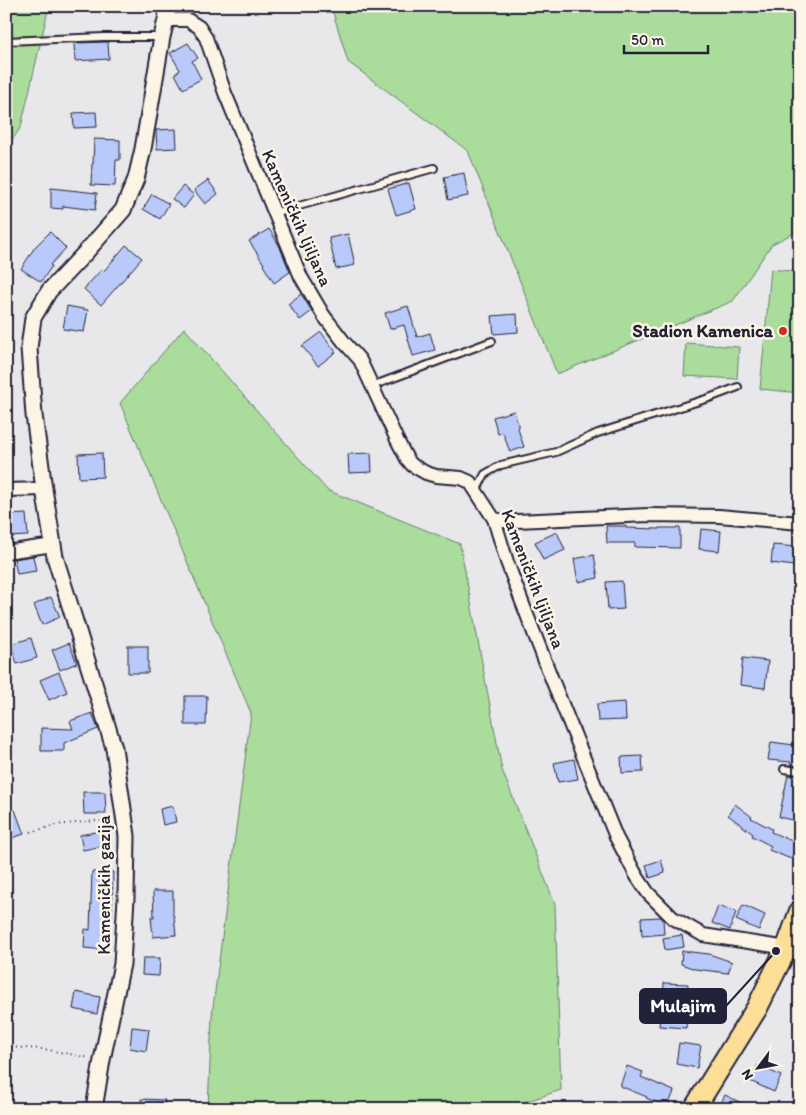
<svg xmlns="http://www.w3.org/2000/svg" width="806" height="1115" font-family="Itim,sans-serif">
	<rect width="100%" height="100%" fill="#e8e8eb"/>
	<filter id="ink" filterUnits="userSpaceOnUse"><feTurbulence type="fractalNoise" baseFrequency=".02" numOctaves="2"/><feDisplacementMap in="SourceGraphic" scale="10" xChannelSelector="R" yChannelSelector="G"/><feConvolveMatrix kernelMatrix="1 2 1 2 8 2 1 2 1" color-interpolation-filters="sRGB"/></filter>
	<g filter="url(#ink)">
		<g fill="#aadc9c" stroke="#667f6c">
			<path d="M6,6h43l-28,121 -15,22z"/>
			<path d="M331,6h469v224l-28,14 -39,57 -176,73 -89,-223 -120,-89z"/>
			<path d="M771,269l29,3v121l-40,-4z"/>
			<path d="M184,328l143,162 133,54 42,226 53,134 6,186 -58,19h-295l4,-94 39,-302 -131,-310z"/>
			<path d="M686,343l53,4 -2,32 -53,-3z"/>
		</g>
		<g fill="#b9cafa" stroke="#22223b">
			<path d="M108,42l1,17 -34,2 -1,-18z"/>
			<path d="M188,43l10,15 -6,3 9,18 -18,10 -8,-15 5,-4 -10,-17z"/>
			<path d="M96,112l1,15 -23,1 -1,-15z"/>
			<path d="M176,129l1,19 -20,1 -1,-19z"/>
			<path d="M94,139l26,1v20h-4l-1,26 -24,-1 1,-21h1z"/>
			<path d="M464,173l4,23 -20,4 -4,-23z"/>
			<path d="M208,180l10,14 -13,10 -11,-14z"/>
			<path d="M409,183l7,26 -20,6 -8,-26z"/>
			<path d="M183,186l11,9 -10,13 -12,-9z"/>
			<path d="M51,188l46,5 -2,17 -32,-4v3l-12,-1z"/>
			<path d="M152,194l17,10 -9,15 -17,-10z"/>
			<path d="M269,229l10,16 11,27 -16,11 -11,-18 1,-1 -15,-23z"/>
			<path d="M50,232l16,16 -16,17 2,1 -11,16 -20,-13 14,-22z"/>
			<path d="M348,234l7,31 -19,4 -7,-31z"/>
			<path d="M126,245l16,13 -41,47 -17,-16 17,-19 2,2z"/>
			<path d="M301,294l11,17 -12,9 -12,-16z"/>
			<path d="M67,306l21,4 -4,22 -21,-3z"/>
			<path d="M408,306l9,31 13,-4 5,17 -22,6 -9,-31 -14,4 -5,-16z"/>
			<path d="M517,314l1,18 -24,2 -2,-18z"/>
			<path d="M321,332l15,20 -18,14 -16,-20z"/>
			<path d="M514,411l5,17 -1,1 6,18 -14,5 -7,-19 -5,1 -5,-17z"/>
			<path d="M102,453l1,24 -24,1 -1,-24z"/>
			<path d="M371,453l1,19 -23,1 -1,-19z"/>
			<path d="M26,514l2,22 -22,1v-22z"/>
			<path d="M606,526h20v2l33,1v-1h21v20l-45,-1v-4h-28z"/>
			<path d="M701,529l20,2 -2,20 -20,-2z"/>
			<path d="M557,532l8,18 -22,10 -8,-18z"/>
			<path d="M773,545l24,2 -3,19 -23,-3z"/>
			<path d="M594,555l4,23 -20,4 -4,-23z"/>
			<path d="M33,556l3,15 -19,3 -3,-15z"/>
			<path d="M622,581l2,28 -16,1 -2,-28z"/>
			<path d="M51,597l9,20 -18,8 -8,-20z"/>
			<path d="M31,638l6,20 -20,6 -6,-20z"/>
			<path d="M69,643l8,20 -17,7 -8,-20z"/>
			<rect x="128" y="646" width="20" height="27"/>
			<path d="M743,658l25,3 -3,27 -25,-3z"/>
			<path d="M59,672l8,20 -18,8 -9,-20z"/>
			<path d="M185,696h22l-1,29h-21z"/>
			<path d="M625,702l1,18 -28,1 -1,-17z"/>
			<path d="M92,713l6,16 -34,14v8h-23v-23l32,1 -3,-8z"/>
			<path d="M796,738h4v28l-10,-1 1,-3 -23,-2 3,-18 23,3z"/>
			<path d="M642,756l1,16 -21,1 -1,-16z"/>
			<path d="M574,759l4,20 -20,3 -4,-19z"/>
			<path d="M788,775l12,1v46l-21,-5z"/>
			<path d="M83,792h22l1,22h-22z"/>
			<path d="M735,804l17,13 -1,1 21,11 -1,3 26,11 -6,16 -22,-9 2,-4 -19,-10 1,-2 -25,-19z"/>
			<path d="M173,806l3,16 -13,3 -3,-16z"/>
			<path d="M15,810l9,24 -18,6v-27z"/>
			<path d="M105,830l3,15 -25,5 -3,-15z"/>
			<path d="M661,860l4,13 -15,5 -4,-13z"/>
			<path d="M92,872h21l-1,44h-5l-2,34 -21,-2 1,-19 5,1z"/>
			<path d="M153,891h20v25h1l2,19 -23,2 -2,-20h3z"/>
			<path d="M743,905l22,10 -6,15 -23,-10z"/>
			<path d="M718,906l18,6 -6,18 -18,-7z"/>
			<path d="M660,917l3,2 1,15 -22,2 -1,-18z"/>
			<path d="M682,935l2,12 -19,3 -2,-12z"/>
			<path d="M682,951l27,3 23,8 -4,11 -33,-4 -14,-5z"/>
			<path d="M143,958h17l-1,18 -17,-1z"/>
			<path d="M664,983l24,1 -2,24h2l-2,20 -27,-2 2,-20h2z"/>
			<path d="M76,992l24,5 -3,17 -24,-5z"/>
			<path d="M132,1027l17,2 -3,22 -16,-3z"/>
			<path d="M679,1043l22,3 -4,22 -21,-4z"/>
			<path d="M758,1065l23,11 -7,16 -24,-11z"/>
			<path d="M627,1066l16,6 -2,5 33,14 -6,16 -22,-9 1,-1 -27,-11z"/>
			<path d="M725,1095l29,14h-36z"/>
			<path d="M141,1099l24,1 -1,9h-23z"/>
		</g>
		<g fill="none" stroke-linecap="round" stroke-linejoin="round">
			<defs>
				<g id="service">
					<path d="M6,41l98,-4h57"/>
					<path d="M274,213l160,-45"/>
					<path d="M372,386l120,-45"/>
					<path d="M476,491l9,-17 16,-9 55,-13 42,-19 111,-35 29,-11"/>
					<path d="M784,769l16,2"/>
				</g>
				<g id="minor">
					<path d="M166,20h22l11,7 7,11 19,55 76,184 23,39 20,26 16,18 37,80 10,19 5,6 14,8 10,3 25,2 9,4 24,37 13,43 15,40 31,80 63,155 20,38 12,18 25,25 30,17 97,15"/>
					<path d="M6,490l38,-1"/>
					<path d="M494,519l11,2h12l131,-6 71,1 81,7"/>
					<path d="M6,552l47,-7"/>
				</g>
				<path id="tertiary" d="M94,1109l8,-49 20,-96 4,-66 1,-62 -13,-88 -59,-191 -11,-68 -10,-74 -5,-67 4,-30 16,-27 37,-39 37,-42 13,-31 7,-30 19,-112 4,-17 2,-14"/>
				<path id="primary" d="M694,1109l63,-101 30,-61 13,-36"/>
			</defs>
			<use href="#service" stroke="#22223b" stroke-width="10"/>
			<use href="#minor" stroke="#22223b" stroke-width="16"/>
			<use href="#tertiary" stroke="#22223b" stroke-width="19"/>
			<use href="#primary" stroke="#22223b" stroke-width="24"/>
			<g stroke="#22223b" stroke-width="2" stroke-dasharray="1 4" stroke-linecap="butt">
				<path d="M31,832l25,-7 38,-4h19"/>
				<path d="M6,1047l37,2 47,9"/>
			</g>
			<use href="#service" stroke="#fcf5e5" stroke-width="6"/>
			<use href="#minor" stroke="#fcf5e5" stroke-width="12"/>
			<use href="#tertiary" stroke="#fcf5e5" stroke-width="15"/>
			<use href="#primary" stroke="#fdde96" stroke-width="20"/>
		</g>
	</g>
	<circle fill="#c8321e" stroke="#fcf5e5" stroke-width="2" cx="783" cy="331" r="5"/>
	<g text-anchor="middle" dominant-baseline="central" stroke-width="5" stroke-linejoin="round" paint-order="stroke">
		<g font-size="18" fill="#22223b" stroke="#fcf5e5">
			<text transform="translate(297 218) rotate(66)">Kameničkih ljiljana</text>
			<text transform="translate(533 579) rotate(69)">Kameničkih ljiljana</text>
			<text transform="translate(104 885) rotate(-90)">Kameničkih gazija</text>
		</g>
		<g font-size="18" font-weight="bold" fill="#22223b" stroke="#fcf5e5" text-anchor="end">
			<text x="773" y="331">Stadion Kamenica</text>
		</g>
	</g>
	<path fill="none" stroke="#22223b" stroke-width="2" d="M776 951L726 1006"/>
	<circle fill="#22223b" stroke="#fcf5e5" stroke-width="2" cx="776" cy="951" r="5"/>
	<rect fill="#22223b" stroke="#22223b" stroke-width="2" x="640" y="989" width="86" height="34" rx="5"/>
	<g font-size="19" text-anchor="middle" font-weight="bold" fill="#fff">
		<text x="683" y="1012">Mulajim</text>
	</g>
	<rect width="806" height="1115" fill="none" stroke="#fcf5e5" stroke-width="25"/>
	<rect x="12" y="12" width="781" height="1090" fill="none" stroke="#22223b" stroke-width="2" filter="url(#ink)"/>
	<g transform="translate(758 1068) rotate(238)" stroke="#fcf5e5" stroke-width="4" paint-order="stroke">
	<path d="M0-4L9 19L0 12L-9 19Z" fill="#22223b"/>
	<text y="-8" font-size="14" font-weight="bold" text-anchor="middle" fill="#22223b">N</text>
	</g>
	<path d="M624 45v8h84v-8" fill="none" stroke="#22223b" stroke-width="2.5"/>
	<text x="631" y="45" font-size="15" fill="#22223b" stroke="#fcf5e5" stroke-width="4" paint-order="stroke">50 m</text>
</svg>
